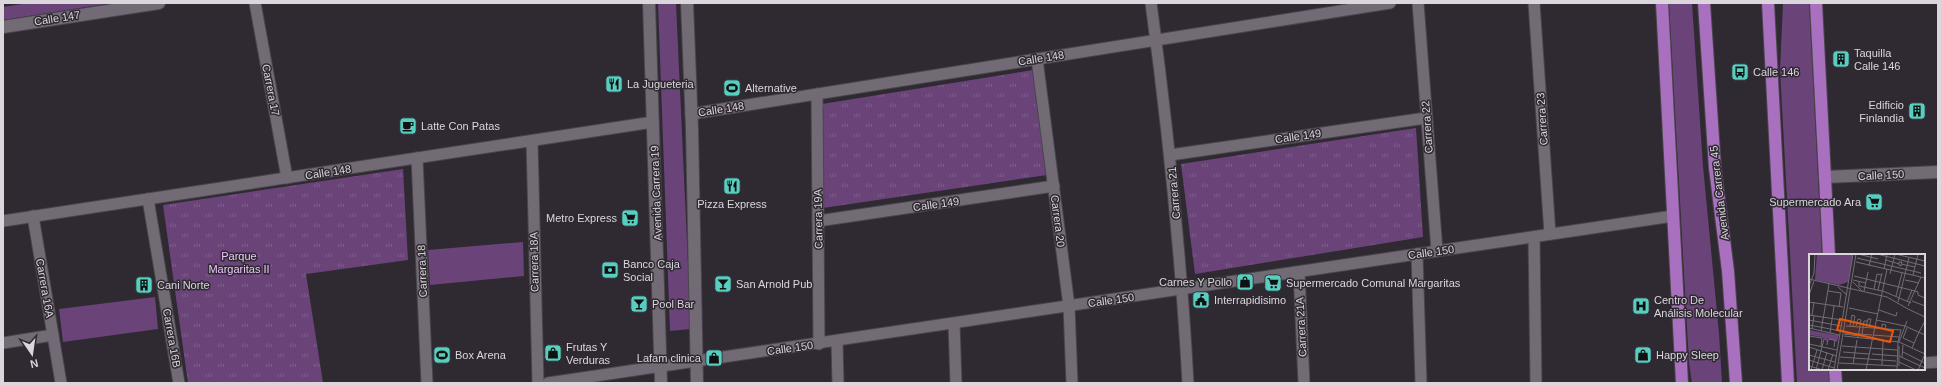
<svg xmlns="http://www.w3.org/2000/svg" width="1941" height="386" font-family="Helvetica,sans-serif">
	<defs>
		<pattern id="park-tufts" width="24" height="20" patternUnits="userSpaceOnUse"><rect width="24" height="20" fill="#6a4379"/><path d="M3 7l-1-3M5 7V3M7 7l1-3M15 17l-1-3M17 17v-4M19 17l1-3" fill="none" stroke="#7f5d8b"/></pattern>
	</defs>
	<rect width="100%" height="100%" fill="#2f2932"/>
	<g fill="#6a4379">
		<path d="M28,3h84l-109,17v-13z"/>
		<path d="M658,3h18l15,326 -21,2z"/>
		<path d="M1669,3h23l11,163 16,167 3,50h-30l-3,-20z"/>
		<path d="M1783,3h26l13,252h-12v114h19l1,14h-33l-17,-313z"/>
		<path d="M523,242l1,34 -94,9 -2,-35z"/>
		<path d="M155,297l3,32 -95,13 -4,-33z"/>
	</g>
	<g fill="url(#park-tufts)">
		<path d="M1033,70l14,105 -224,33 -1,-104z"/>
		<path d="M1416,128l7,109 -228,37 -14,-110z"/>
		<path d="M403,169l5,91 -102,14 17,109h-135l-25,-178z"/>
	</g>
	<g fill="none" stroke-linecap="round" stroke-linejoin="round">
		<defs>
			<g id="minor">
				<path d="M255,3l32,175"/>
				<path d="M1151,3c17,126 30,253 37,380"/>
				<path d="M1418,3l19,248"/>
				<path d="M1534,3l16,231"/>
				<path d="M1037,59l32,247 3,77"/>
				<path d="M817,94l2,250"/>
				<path d="M691,114l699,-111"/>
				<path d="M532,141l6,242"/>
				<path d="M1170,155l256,-37"/>
				<path d="M417,158l10,225"/>
				<path d="M148,199l31,184"/>
				<path d="M33,216l28,167"/>
				<path d="M3,221l650,-99"/>
				<path d="M818,221l236,-35"/>
				<path d="M1534,237l2,146"/>
				<path d="M1417,254l4,129"/>
				<path d="M1299,272l5,111"/>
				<path d="M954,324l2,59"/>
				<path d="M837,341l1,42"/>
				<path d="M3,343l50,-8"/>
				<path d="M1924,363l14,-1"/>
				<path d="M548,383l1125,-167"/>
			</g>
			<path id="tertiary" d="M1825,177l113,-5"/>
			<g id="secondary">
				<path d="M649,3l12,380"/>
				<path d="M687,3l5,126 5,254"/>
				<path d="M3,27l156,-24"/>
			</g>
			<g id="trunk">
				<path d="M1662,3l20,380"/>
				<path d="M1704,3l11,165 13,103 8,112"/>
				<path d="M1768,3l20,380"/>
				<path d="M1816,3l13,252"/>
				<path d="M1835,369l1,14"/>
			</g>
		</defs>
		<use href="#minor" stroke="#4a454c" stroke-width="13"/>
		<use href="#tertiary" stroke="#4a454c" stroke-width="14"/>
		<use href="#secondary" stroke="#4a454c" stroke-width="14"/>
		<use href="#trunk" stroke="#4a454c" stroke-width="14"/>
		<use href="#minor" stroke="#726b75" stroke-width="11"/>
		<use href="#tertiary" stroke="#726b75" stroke-width="12"/>
		<use href="#secondary" stroke="#726b75" stroke-width="12"/>
		<use href="#trunk" stroke="#a870be" stroke-width="12"/>
	</g>
	<defs>
		<symbol id="building-square" viewBox="-11 -11 22 22"><rect x="-9" y="-9" width="18" height="18" rx="4" fill="#58cec0" stroke="#2f2932"/><path d="M-4-6H4V6H1V3H-1V6H-4ZM-2.5-4.3h1.7v1.8h-1.7ZM.8-4.3h1.7v1.8H.8ZM-2.5-1h1.7V.8h-1.7ZM.8-1h1.7V.8H.8Z" fill="#111"/></symbol>
		<symbol id="bus-square" viewBox="-11 -11 22 22"><rect x="-9" y="-9" width="18" height="18" rx="4" fill="#58cec0" stroke="#2f2932"/><path d="M-5-6H5V4H4V6H2V4H-2V6H-4V4H-5ZM-3.5-4V0h7V-4ZM-3.5 1.2v1.5H-2V1.2ZM2 1.2v1.5H3.5V1.2Z" fill="#111"/></symbol>
		<symbol id="restaurant-square" viewBox="-11 -11 22 22"><rect x="-9" y="-9" width="18" height="18" rx="4" fill="#58cec0" stroke="#2f2932"/><path d="M-5-6h1v4h1v-4h1v4h1v-4h1v5L-1.5 .5V6h-2V.5L-5-1ZM5-6V6H3V1.5H1.5Q1.5-4 5-6Z" fill="#111"/></symbol>
		<symbol id="stadium-square" viewBox="-11 -11 22 22"><rect x="-9" y="-9" width="18" height="18" rx="4" fill="#58cec0" stroke="#2f2932"/><path d="M0-5a6.5 5 0 1 0 0 10a6.5 5 0 1 0 0-10ZM-3.5-1.8h7v3.6h-7Z" fill="#111"/></symbol>
		<symbol id="cafe-square" viewBox="-11 -11 22 22"><rect x="-9" y="-9" width="18" height="18" rx="4" fill="#58cec0" stroke="#2f2932"/><path d="M-5.5-4.5H6V0H3Q3 3.5 0 3.5H-2.5Q-5.5 3.5-5.5 0ZM3-3.2v2h1.7v-2ZM-6 4.5H4V6H-6Z" fill="#111"/></symbol>
		<symbol id="supermarket-square" viewBox="-11 -11 22 22"><rect x="-9" y="-9" width="18" height="18" rx="4" fill="#58cec0" stroke="#2f2932"/><path d="M-6-5.5h2.5l.6 2H6L4.5 2H-2.5L-4.4-4H-6ZM-1.5 3.2a1.3 1.3 0 1 0 .1 0ZM3 3.2a1.3 1.3 0 1 0 .1 0Z" fill="#111"/></symbol>
		<symbol id="bank-square" viewBox="-11 -11 22 22"><rect x="-9" y="-9" width="18" height="18" rx="4" fill="#58cec0" stroke="#2f2932"/><path d="M-6-4H6V4H-6ZM0-2.3a2.3 2.3 0 1 0 0 4.6a2.3 2.3 0 1 0 0-4.6Z" fill="#111"/></symbol>
		<symbol id="shop-square" viewBox="-11 -11 22 22"><rect x="-9" y="-9" width="18" height="18" rx="4" fill="#58cec0" stroke="#2f2932"/><path d="M-5-2.5h2.3a2.7 3.5 0 0 1 5.4 0H5L5.5 6h-11ZM-1.5-2.5h3a1.5 2.3 0 0 0-3 0Z" fill="#111"/></symbol>
		<symbol id="bar-square" viewBox="-11 -11 22 22"><rect x="-9" y="-9" width="18" height="18" rx="4" fill="#58cec0" stroke="#2f2932"/><path d="M-6-5H6L.8 .8V4.5H3.5V6h-7V4.5H-.8V.8Z" fill="#111"/></symbol>
		<symbol id="civic-square" viewBox="-11 -11 22 22"><rect x="-9" y="-9" width="18" height="18" rx="4" fill="#58cec0" stroke="#2f2932"/><path d="M-.6-6.5H3V-4.5H.6V-3L4-1V1h2V6H-6V1h2V-1L-.6-3ZM-1.2 2.5V6h2.4V2.5Z" fill="#111"/></symbol>
		<symbol id="hospital-square" viewBox="-11 -11 22 22"><rect x="-9" y="-9" width="18" height="18" rx="4" fill="#58cec0" stroke="#2f2932"/><path d="M-5-5h3v3.5h4V-5h3V5h-3V1.5h-4V5h-3Z" fill="#111"/></symbol>
	</defs>
	<g fill-rule="evenodd">
		<use href="#building-square" x="1831" y="49" width="20" height="20"/>
		<use href="#bus-square" x="1730" y="62" width="20" height="20"/>
		<use href="#restaurant-square" x="604" y="74" width="20" height="20"/>
		<use href="#stadium-square" x="722" y="78" width="20" height="20"/>
		<use href="#building-square" x="1907" y="101" width="20" height="20"/>
		<use href="#cafe-square" x="398" y="116" width="20" height="20"/>
		<use href="#restaurant-square" x="722" y="176" width="20" height="20"/>
		<use href="#supermarket-square" x="1864" y="192" width="20" height="20"/>
		<use href="#supermarket-square" x="620" y="208" width="20" height="20"/>
		<use href="#bank-square" x="600" y="260" width="20" height="20"/>
		<use href="#shop-square" x="1235" y="272" width="20" height="20"/>
		<use href="#supermarket-square" x="1263" y="273" width="20" height="20"/>
		<use href="#bar-square" x="713" y="274" width="20" height="20"/>
		<use href="#building-square" x="134" y="275" width="20" height="20"/>
		<use href="#civic-square" x="1191" y="290" width="20" height="20"/>
		<use href="#bar-square" x="629" y="294" width="20" height="20"/>
		<use href="#hospital-square" x="1631" y="296" width="20" height="20"/>
		<use href="#shop-square" x="543" y="343" width="20" height="20"/>
		<use href="#stadium-square" x="432" y="345" width="20" height="20"/>
		<use href="#shop-square" x="1633" y="345" width="20" height="20"/>
		<use href="#shop-square" x="704" y="348" width="20" height="20"/>
	</g>
	<g text-anchor="middle" dominant-baseline="central" stroke-width="3" stroke-linejoin="round" paint-order="stroke">
		<g font-size="11" fill="#dad6dc" stroke="#2f2932">
			<text transform="translate(57 18) rotate(-9)">Calle 147</text>
			<text transform="translate(1041 58) rotate(-9)">Calle 148</text>
			<text transform="translate(271 90) rotate(79)">Carrera 17</text>
			<text transform="translate(721 109) rotate(-9)">Calle 148</text>
			<text transform="translate(1542 119) rotate(-94)">Carrera 23</text>
			<text transform="translate(1427 127) rotate(-94)">Carrera 22</text>
			<text transform="translate(1298 136) rotate(-8)">Calle 149</text>
			<text transform="translate(328 172) rotate(-9)">Calle 148</text>
			<text transform="translate(1881 175) rotate(-3)">Calle 150</text>
			<text transform="translate(656 193) rotate(-92)">Avenida Carrera 19</text>
			<text transform="translate(1174 193) rotate(-95)">Carrera 21</text>
			<text transform="translate(1719 193) rotate(-97)">Avenida Carrera 45</text>
			<text transform="translate(936 204) rotate(-8)">Calle 149</text>
			<text transform="translate(818 219) rotate(-91)">Carrera 19A</text>
			<text transform="translate(1058 221) rotate(83)">Carrera 20</text>
			<text transform="translate(1431 252) rotate(-8)">Calle 150</text>
			<text transform="translate(534 262) rotate(-91)">Carrera 18A</text>
			<text transform="translate(422 271) rotate(-92)">Carrera 18</text>
			<text transform="translate(45 288) rotate(80)">Carrera 16A</text>
			<text transform="translate(1111 300) rotate(-8)">Calle 150</text>
			<text transform="translate(1301 327) rotate(-93)">Carrera 21A</text>
			<text transform="translate(172 338) rotate(80)">Carrera 16B</text>
			<text transform="translate(790 348) rotate(-8)">Calle 150</text>
		</g>
		<g font-size="11" fill="#dad6dc" stroke="#2f2932" text-anchor="start">
			<text x="1854" y="53">Taquilla<tspan x="1854" dy="13">Calle 146</tspan></text>
			<text x="1753" y="72">Calle 146</text>
			<text x="627" y="84">La Jugueteria</text>
			<text x="745" y="88">Alternative</text>
			<text x="1904" y="105" text-anchor="end">Edificio<tspan x="1904" dy="13">Finlandia</tspan></text>
			<text x="421" y="126">Latte Con Patas</text>
			<text x="1861" y="202" text-anchor="end">Supermercado Ara</text>
			<text x="732" y="204" text-anchor="middle">Pizza Express</text>
			<text x="617" y="218" text-anchor="end">Metro Express</text>
			<text x="623" y="264">Banco Caja<tspan x="623" dy="13">Social</tspan></text>
			<text x="1232" y="282" text-anchor="end">Carnes Y Pollo</text>
			<text x="1286" y="283">Supermercado Comunal Margaritas</text>
			<text x="736" y="284">San Arnold Pub</text>
			<text x="157" y="285">Cani Norte</text>
			<text x="1214" y="300">Interrapidisimo</text>
			<text x="1654" y="300">Centro De<tspan x="1654" dy="13">Análisis Molecular</tspan></text>
			<text x="652" y="304">Pool Bar</text>
			<text x="566" y="347">Frutas Y<tspan x="566" dy="13">Verduras</tspan></text>
			<text x="455" y="355">Box Arena</text>
			<text x="1656" y="355">Happy Sleep</text>
			<text x="701" y="358" text-anchor="end">Lafam clinica</text>
		</g>
		<g font-size="11" fill="#ecc6fb" stroke="#2f2932">
			<text x="239" y="256">Parque<tspan x="239" dy="13">Margaritas II</tspan></text>
		</g>
	</g>
	<g transform="translate(1809 254)">
		<rect width="116" height="116" fill="#2f2932"/>
		<path d="M8,0h36l-5,28 -9,3 -24,-5z" fill="#6a4379"/>
		<path d="M0,76l27,5h3l-2,7 -10,-4v4l-5,-5 -13,-2z" fill="#6a4379"/>
		<path fill="none" stroke="#736e76" stroke-width="1" d="M49,0l20,5M68,0l48,12M86,0l30,7M48,4l64,15M77,6l13,4M47,8l69,16M90,8h3l-1,4 -2,-1zM92,10l14,3M60,12l3,-12M75,15l3,-15M81,20l5,-20M104,21l5,-21M45,22l61,15 3,1v3l7,3M0,25l78,18 21,12M44,26l13,3M96,26l14,3M44,28l9,9M50,28v4l23,5M0,32l5,-13 1,-19M29,33l9,8M65,35l3,-15 4,1M69,36l4,-17M19,37l13,2 -2,14M55,37l4,-19M74,37l28,12M0,41l5,-14M87,42l6,-23M103,47l13,5M0,48l34,5M89,48l11,-44M98,48l5,-12M99,52l13,-29M40,54l29,6M99,55l17,8M70,56l17,6 1,-4M0,61l33,5M3,61l2,-13M0,66l32,6M67,66l29,6 20,9M0,71l32,6M37,72l55,4 -3,12M41,72l2,-11 3,1 -2,10M47,72l2,-7 3,1 -3,18M57,73l2,-8h3l-2,8M0,74l30,7M73,74v-4l4,1 -1,4M98,74l-4,10 11,5M3,75l2,-13M12,77l8,-47M110,78l6,-11M21,79l4,-27M36,79l27,2M35,80l15,2M53,80l2,-13h3M64,81l26,2M0,82l13,2 -1,8M35,82l55,6 26,12M90,88l8,-21M0,90l28,6M18,91l1,-6 7,1 -1,7M33,92l55,4M0,93l27,9M103,94l7,-16M34,98l26,2M94,98l22,11M63,100l25,2M0,101l26,7M90,102l26,12M31,103l56,4M93,103l1,-12M0,106l25,8M90,108l17,8M30,109l58,3M44,110l4,-24M73,111l1,-24M0,112l14,4M90,112v-20M2,116l6,-20M7,116l8,-31M13,116l5,-18M19,116l5,-16M25,116l19,-116M28,116l19,-116M57,116l21,-101M88,116l1,-28M109,116l7,-16"/>
		<path fill="#e8590c" fill-opacity="0.15" stroke="#e8590c" stroke-width="2" d="M31,65l53,12 -3,11 -53,-12z"/>
		<rect width="116" height="116" fill="none" stroke="#dad6dc" stroke-width="2"/>
	</g>
	<rect width="1941" height="386" fill="none" stroke="#dad6dc" stroke-width="8"/>
	<g transform="translate(32 354) rotate(167)" stroke="#2f2932" stroke-width="3" paint-order="stroke">
	<path d="M0-3L7 15L0 10L-7 15Z" fill="#dad6dc"/>
	<text y="-6" font-size="11" font-weight="bold" text-anchor="middle" fill="#dad6dc">N</text>
	</g>
</svg>
